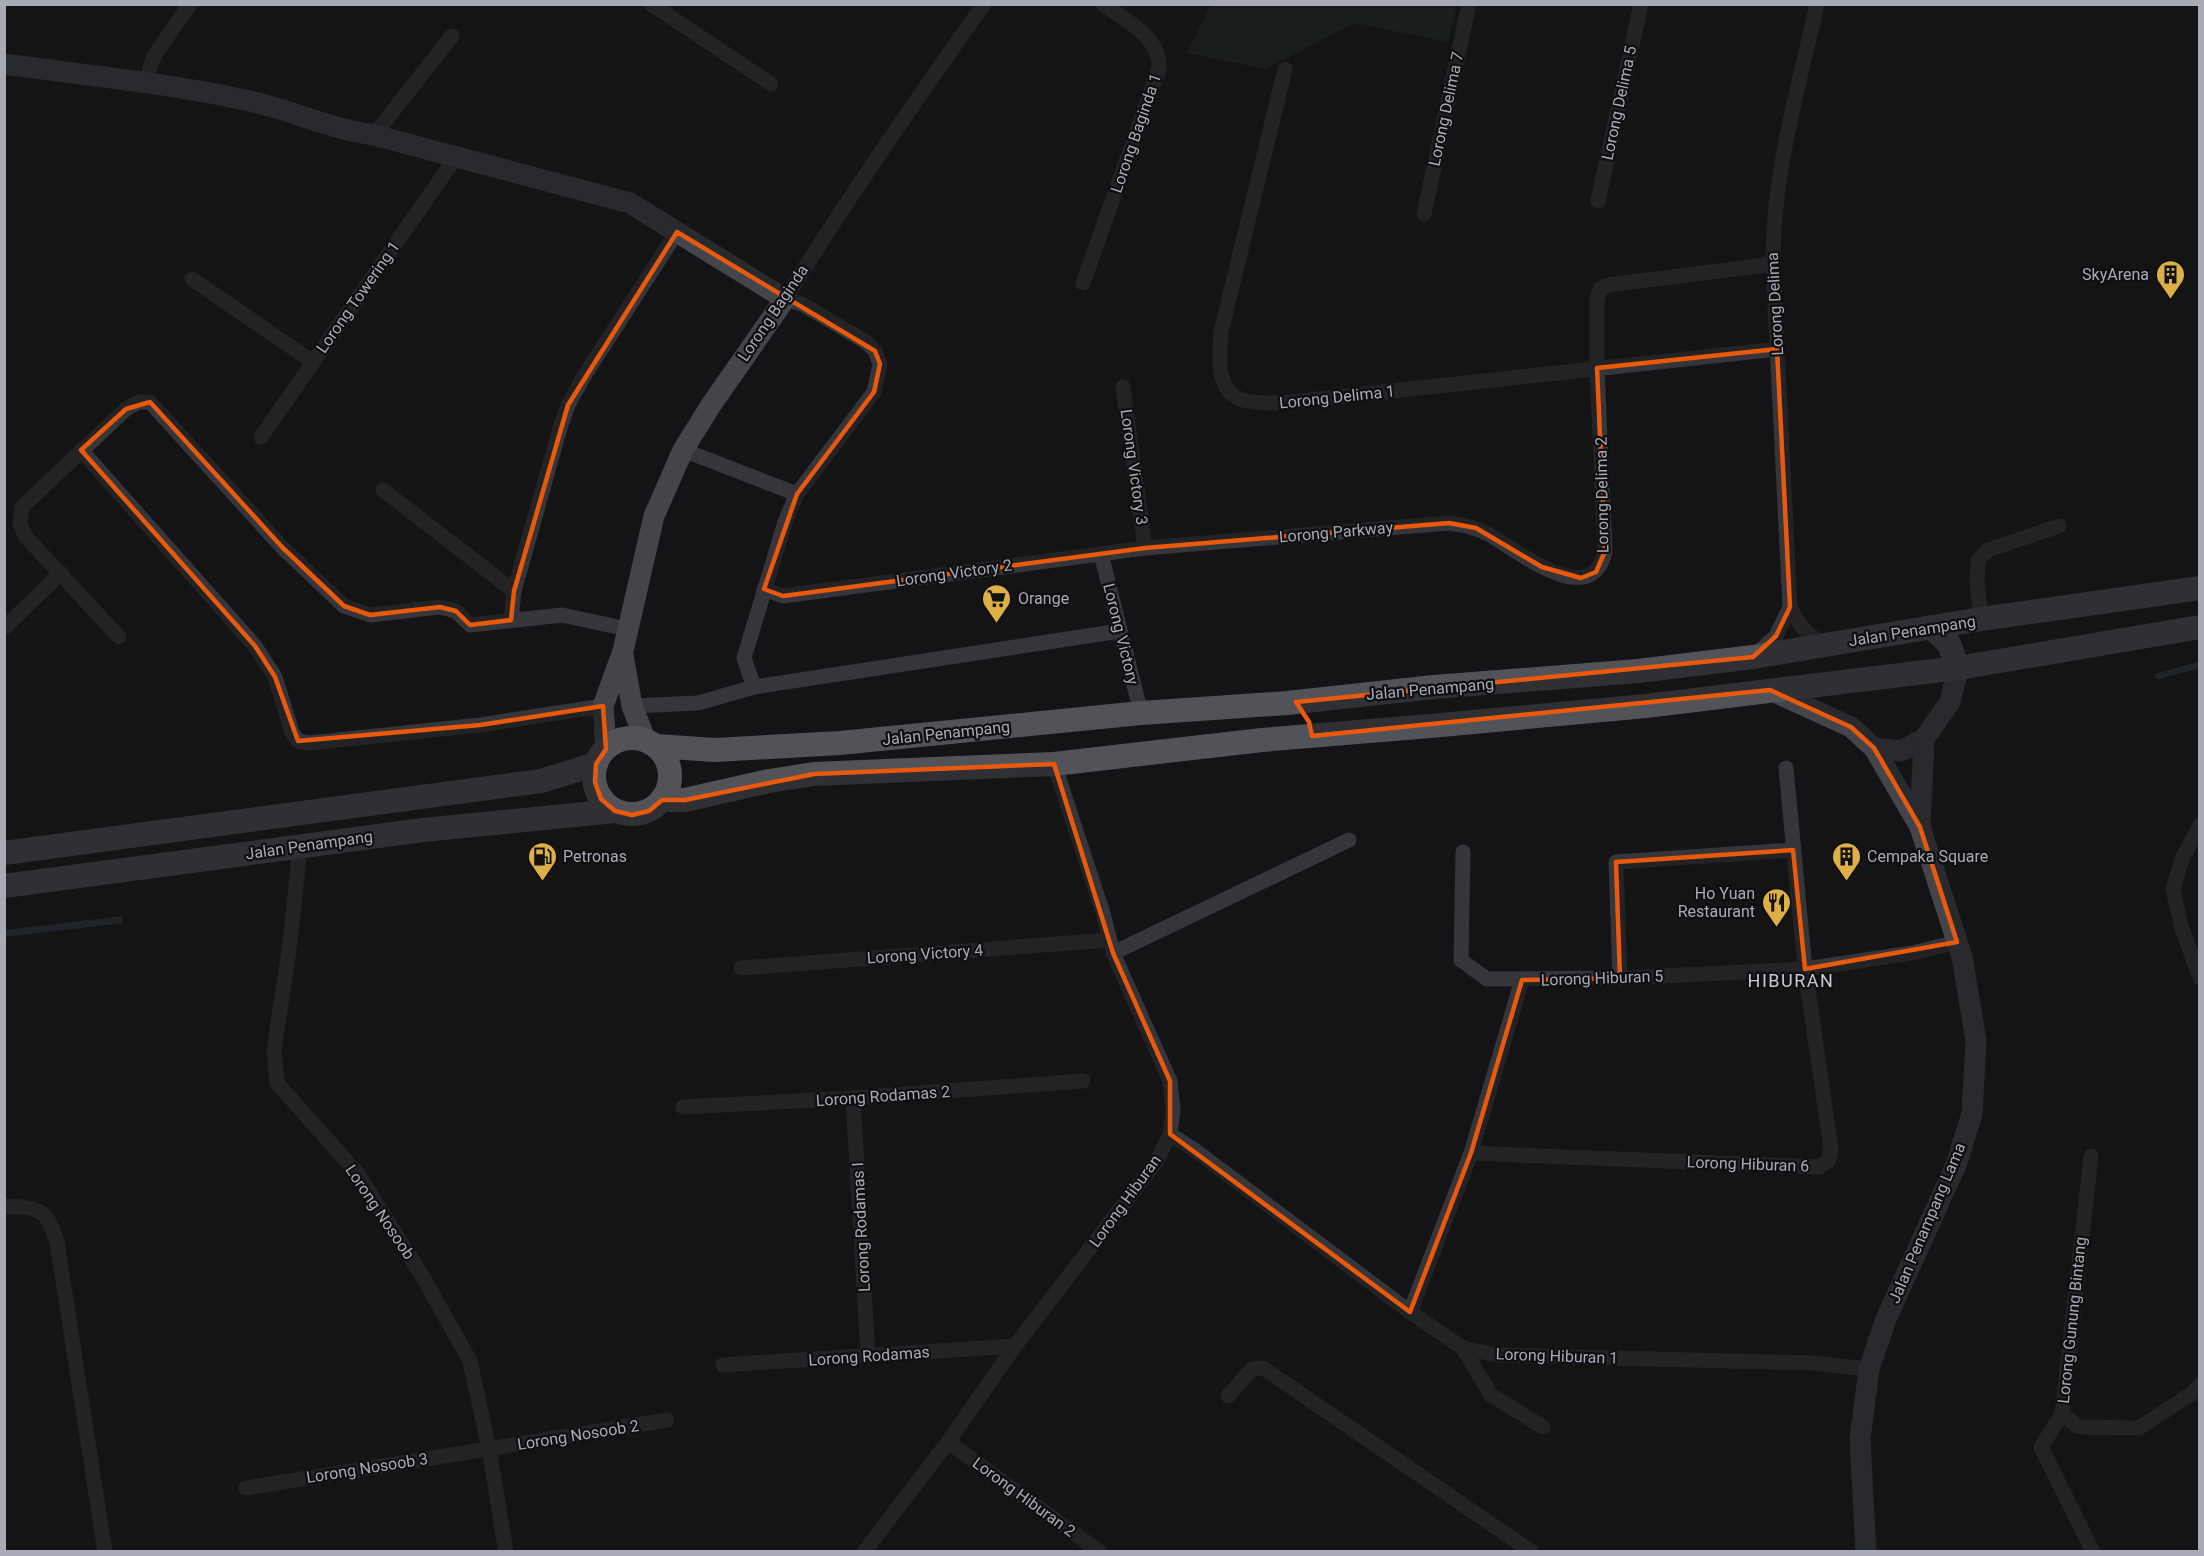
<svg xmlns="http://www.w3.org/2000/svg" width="2204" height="1556" font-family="Roboto,sans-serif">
	<rect width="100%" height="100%" fill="#141416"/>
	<path fill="#212822" d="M1211,5v-1l246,1 -9,37 -93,-19 -90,46 -78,-16z"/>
	<path fill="#2f363d" d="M122,916l1,7 -118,14v-7z"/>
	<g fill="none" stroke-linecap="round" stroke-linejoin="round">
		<path stroke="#2f363d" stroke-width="6" d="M2158,676l42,-11"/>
		<g stroke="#36363a" stroke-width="15">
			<path d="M651,4l120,80"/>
			<path d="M1817,4c-19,86 -45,172 -44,260l17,343c9,18 17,29 36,38"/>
			<path d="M1285,69l-64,263c-6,64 8,75 70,70l486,-53"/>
			<path d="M145,83l9,-27 36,-52"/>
			<path d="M374,135l78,-99"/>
			<path d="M1598,201l43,-197"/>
			<path d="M1424,214l45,-210"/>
			<path d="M192,279l121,83"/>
			<path d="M1083,283l76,-214c2,-32 -33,-48 -56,-65"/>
			<path d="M1123,387l22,161"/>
			<path d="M261,437l195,-280"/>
			<path d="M81,450l174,196 20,31 17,55 6,9 12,2 170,-18 123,-19"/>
			<path d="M683,450l114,44"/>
			<path d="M383,490l131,101"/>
			<path d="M1101,554l40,159"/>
			<path d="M764,589l19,7 362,-48 304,-25c14,2 26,4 39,11 28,15 104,79 117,17l-8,-183v-68l3,-11 8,-4 165,-21"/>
			<path d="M1981,619l-4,-38 1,-21 10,-10 71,-24"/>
			<path d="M511,620l3,-29 46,-163 8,-23 16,-29 93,-144"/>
			<path d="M4,628l57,-55"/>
			<path d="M119,637l-93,-100 -6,-13 2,-17 104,-98 12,-7h12l132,145 62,59 26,9 70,-8 16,4 14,14 92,-10 65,14"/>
			<path d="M1755,655l21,-19 14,-29"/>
			<path d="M754,687l-10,-29 41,-136 12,-28 77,-102 6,-28 -5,-13 -9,-9 -64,-38 -17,-5c63,-101 130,-198 199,-295"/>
			<path d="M632,706l66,-3 56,-16 366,-56"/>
			<path d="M2200,825l-18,34 -9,30 8,37 19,52"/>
			<path d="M300,847l-10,96 -16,107 3,33 81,91 63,100 49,87 19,88 17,103"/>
			<path d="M1463,852l-2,108 26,19 133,-1 185,-9 107,-16 45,-11"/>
			<path d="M1113,953l236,-113"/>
			<path d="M741,968l368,-28"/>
			<path d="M1620,978l-4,-116 177,-12"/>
			<path d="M853,1098l15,258"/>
			<path d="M683,1107l170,-9 230,-17"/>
			<path d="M1170,1134l26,17 214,161 53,36 34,7 315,8 57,6"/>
			<path d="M1471,1153l348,14 10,-7 2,-11 -26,-180 -19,-201"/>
			<path d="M2091,1156l-29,258 -21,33 52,105"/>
			<path d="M4,1206c35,2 42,1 53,36l48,310"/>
			<path d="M1410,1312l61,-159 51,-173"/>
			<path d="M1463,1348l28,47 52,32"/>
			<path d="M723,1365l292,-19"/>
			<path d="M1228,1396l24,-27 11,-1 269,184"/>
			<path d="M2062,1414l17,13 60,1 52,-34 9,-9"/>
			<path d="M948,1442l152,110"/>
			<path d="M246,1488l421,-68"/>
			<path d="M864,1552l84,-110 67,-96 141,-184 14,-28 3,-24 -3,-29 -57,-128 -10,-40 -49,-149"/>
		</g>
		<g stroke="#44454a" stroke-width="21">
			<path d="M4,64c81,11 162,19 241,36 44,9 84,29 129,35l256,68 155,96 -74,106 -28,45 -29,66 -31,135 -20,55 3,43"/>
			<path d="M623,655l9,51 14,35"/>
			<path d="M1770,690l81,37 23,21 46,79 42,130 14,84 -4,73 -16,51 -70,154 -17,50 -9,70 6,113"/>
			<path d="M1874,748l27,3 23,-12"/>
			<path d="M1920,826l4,-87 26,-37 8,-34"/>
		</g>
		<g stroke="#525359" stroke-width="24">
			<path d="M1931,627l18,17 9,24"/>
			<circle cx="632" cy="776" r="38"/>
			<path d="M656,746l59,4 125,-7 301,-30 146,-10 147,-16 204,-16 115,-14 228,-38 219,-31"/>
			<path d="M662,800h23l84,-19 45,-7 240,-10 208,-24 168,-14 216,-20 312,-38 242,-41"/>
			<path d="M4,853l537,-72 55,-17"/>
			<path d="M4,886l419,-56 192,-19"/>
		</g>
	</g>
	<path d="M0 0H2204V1556H0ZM677,232l198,119 5,13 -6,28 -77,102 -33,95 19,7 362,-48 304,-25 27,5 66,39 39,11 15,-6 9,-21 -8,-183 180,-19 13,258 -14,29 -23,21 -457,45 13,20 3,14 458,-46 81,37 23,21 46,79 37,115 -152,27 -12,-119 -177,12 4,116 -98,2 -51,173 -61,159 -240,-178v-53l-57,-128 -59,-189 -240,10 -129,26h-23l-13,11 -17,4 -17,-4 -14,-12 -6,-17 1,-18 10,-15 -3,-43 -123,19 -182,16 -23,-64 -20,-31 -174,-196 45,-41 24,-7 132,145 62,59 26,9 70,-8 16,4 14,14 41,-5 3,-29 54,-186z" fill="#141416" fill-opacity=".55" fill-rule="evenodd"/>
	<path fill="none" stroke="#e8590c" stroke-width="4.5" stroke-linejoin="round" d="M677,232l198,119 5,13 -6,28 -77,102 -33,95 19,7 362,-48 304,-25 27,5 66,39 39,11 15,-6 9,-21 -8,-183 180,-19 13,258 -14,29 -23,21 -457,45 13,20 3,14 458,-46 81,37 23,21 46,79 37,115 -152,27 -12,-119 -177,12 4,116 -98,2 -51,173 -61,159 -240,-178v-53l-57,-128 -59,-189 -240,10 -129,26h-23l-13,11 -17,4 -17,-4 -14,-12 -6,-17 1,-18 10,-15 -3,-43 -123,19 -182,16 -23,-64 -20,-31 -174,-196 45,-41 24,-7 132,145 62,59 26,9 70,-8 16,4 14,14 41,-5 3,-29 54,-186z"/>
	<defs>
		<symbol id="building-pin" viewBox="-11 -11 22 30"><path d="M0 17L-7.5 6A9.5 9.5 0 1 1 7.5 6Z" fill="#deaf44" stroke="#0f0f11"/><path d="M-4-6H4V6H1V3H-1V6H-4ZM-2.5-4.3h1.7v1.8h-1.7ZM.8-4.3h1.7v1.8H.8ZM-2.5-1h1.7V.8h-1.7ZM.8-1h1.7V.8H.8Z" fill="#111"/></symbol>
		<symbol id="supermarket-pin" viewBox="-11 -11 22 30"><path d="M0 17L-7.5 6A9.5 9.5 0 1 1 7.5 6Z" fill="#deaf44" stroke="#0f0f11"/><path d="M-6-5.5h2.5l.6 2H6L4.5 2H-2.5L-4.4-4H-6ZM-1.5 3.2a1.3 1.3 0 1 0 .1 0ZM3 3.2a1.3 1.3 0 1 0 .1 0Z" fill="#111"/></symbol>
		<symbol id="fuel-pin" viewBox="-11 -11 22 30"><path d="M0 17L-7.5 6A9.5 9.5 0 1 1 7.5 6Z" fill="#deaf44" stroke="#0f0f11"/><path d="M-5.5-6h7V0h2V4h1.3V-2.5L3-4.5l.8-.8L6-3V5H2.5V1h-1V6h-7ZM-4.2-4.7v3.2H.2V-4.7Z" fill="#111"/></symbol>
		<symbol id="restaurant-pin" viewBox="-11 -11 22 30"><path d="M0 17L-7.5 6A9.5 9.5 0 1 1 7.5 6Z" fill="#deaf44" stroke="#0f0f11"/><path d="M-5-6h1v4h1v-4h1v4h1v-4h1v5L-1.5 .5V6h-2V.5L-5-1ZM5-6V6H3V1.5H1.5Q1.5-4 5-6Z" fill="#111"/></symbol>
	</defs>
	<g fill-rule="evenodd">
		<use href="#building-pin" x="2154" y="258" width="33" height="45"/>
		<use href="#supermarket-pin" x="980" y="582" width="33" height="45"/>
		<use href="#fuel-pin" x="526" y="840" width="33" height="45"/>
		<use href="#building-pin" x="1830" y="840" width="33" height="45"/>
		<use href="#restaurant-pin" x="1760" y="886" width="33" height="45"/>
	</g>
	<g text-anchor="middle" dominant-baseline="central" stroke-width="4.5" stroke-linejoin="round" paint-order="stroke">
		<g font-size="16" fill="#a8abb5" stroke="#0f0f11">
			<text transform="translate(1619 103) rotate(-78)">Lorong Delima 5</text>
			<text transform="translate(1446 109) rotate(-78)">Lorong Delima 7</text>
			<text transform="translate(1136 133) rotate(-71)">Lorong Baginda 1</text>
			<text transform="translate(358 297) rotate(-55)">Lorong Towering 1</text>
			<text transform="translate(1775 304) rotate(-93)">Lorong Delima</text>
			<text transform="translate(773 313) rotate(-56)">Lorong Baginda</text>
			<text transform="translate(1337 397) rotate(-6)">Lorong Delima 1</text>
			<text transform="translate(1134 467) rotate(82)">Lorong Victory 3</text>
			<text transform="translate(1602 495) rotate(-91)">Lorong Delima 2</text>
			<text transform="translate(1336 532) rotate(-5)">Lorong Parkway</text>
			<text transform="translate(954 573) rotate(-8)">Lorong Victory 2</text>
			<text transform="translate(1912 631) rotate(-9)">Jalan Penampang</text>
			<text transform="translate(1121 634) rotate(76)">Lorong Victory</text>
			<text transform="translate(1430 689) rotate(-5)">Jalan Penampang</text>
			<text transform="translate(946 733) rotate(-6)">Jalan Penampang</text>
			<text transform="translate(309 845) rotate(-8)">Jalan Penampang</text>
			<text transform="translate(925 954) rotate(-4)">Lorong Victory 4</text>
			<text transform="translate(1602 978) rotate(-2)">Lorong Hiburan 5</text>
			<text transform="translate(883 1096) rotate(-4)">Lorong Rodamas 2</text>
			<text transform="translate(1748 1164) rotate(2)">Lorong Hiburan 6</text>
			<text transform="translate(1125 1201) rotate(-54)">Lorong Hiburan</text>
			<text transform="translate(380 1212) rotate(56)">Lorong Nosoob</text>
			<text transform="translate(1927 1223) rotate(-67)">Jalan Penampang Lama</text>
			<text transform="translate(861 1227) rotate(-93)">Lorong Rodamas I</text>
			<text transform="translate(2072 1320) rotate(-84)">Lorong Gunung Bintang</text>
			<text transform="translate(869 1356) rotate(-4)">Lorong Rodamas</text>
			<text transform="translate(1557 1356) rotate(2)">Lorong Hiburan 1</text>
			<text transform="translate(578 1435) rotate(-9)">Lorong Nosoob 2</text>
			<text transform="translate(367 1468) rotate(-9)">Lorong Nosoob 3</text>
			<text transform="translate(1024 1497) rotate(36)">Lorong Hiburan 2</text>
		</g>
		<g font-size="16" fill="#a8abb5" stroke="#0f0f11" text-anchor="start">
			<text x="2149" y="274" text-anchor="end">SkyArena</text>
			<text x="1018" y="598">Orange</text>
			<text x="563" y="856">Petronas</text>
			<text x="1867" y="856">Cempaka Square</text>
			<text x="1755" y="893" text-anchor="end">Ho Yuan<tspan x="1755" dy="18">Restaurant</tspan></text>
		</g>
		<g font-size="18" letter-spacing="1.5" fill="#c8cad1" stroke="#0f0f11">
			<text x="1791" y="980">HIBURAN</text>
		</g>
	</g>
	<rect width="2204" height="1556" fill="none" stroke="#a8abb5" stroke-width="12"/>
</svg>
